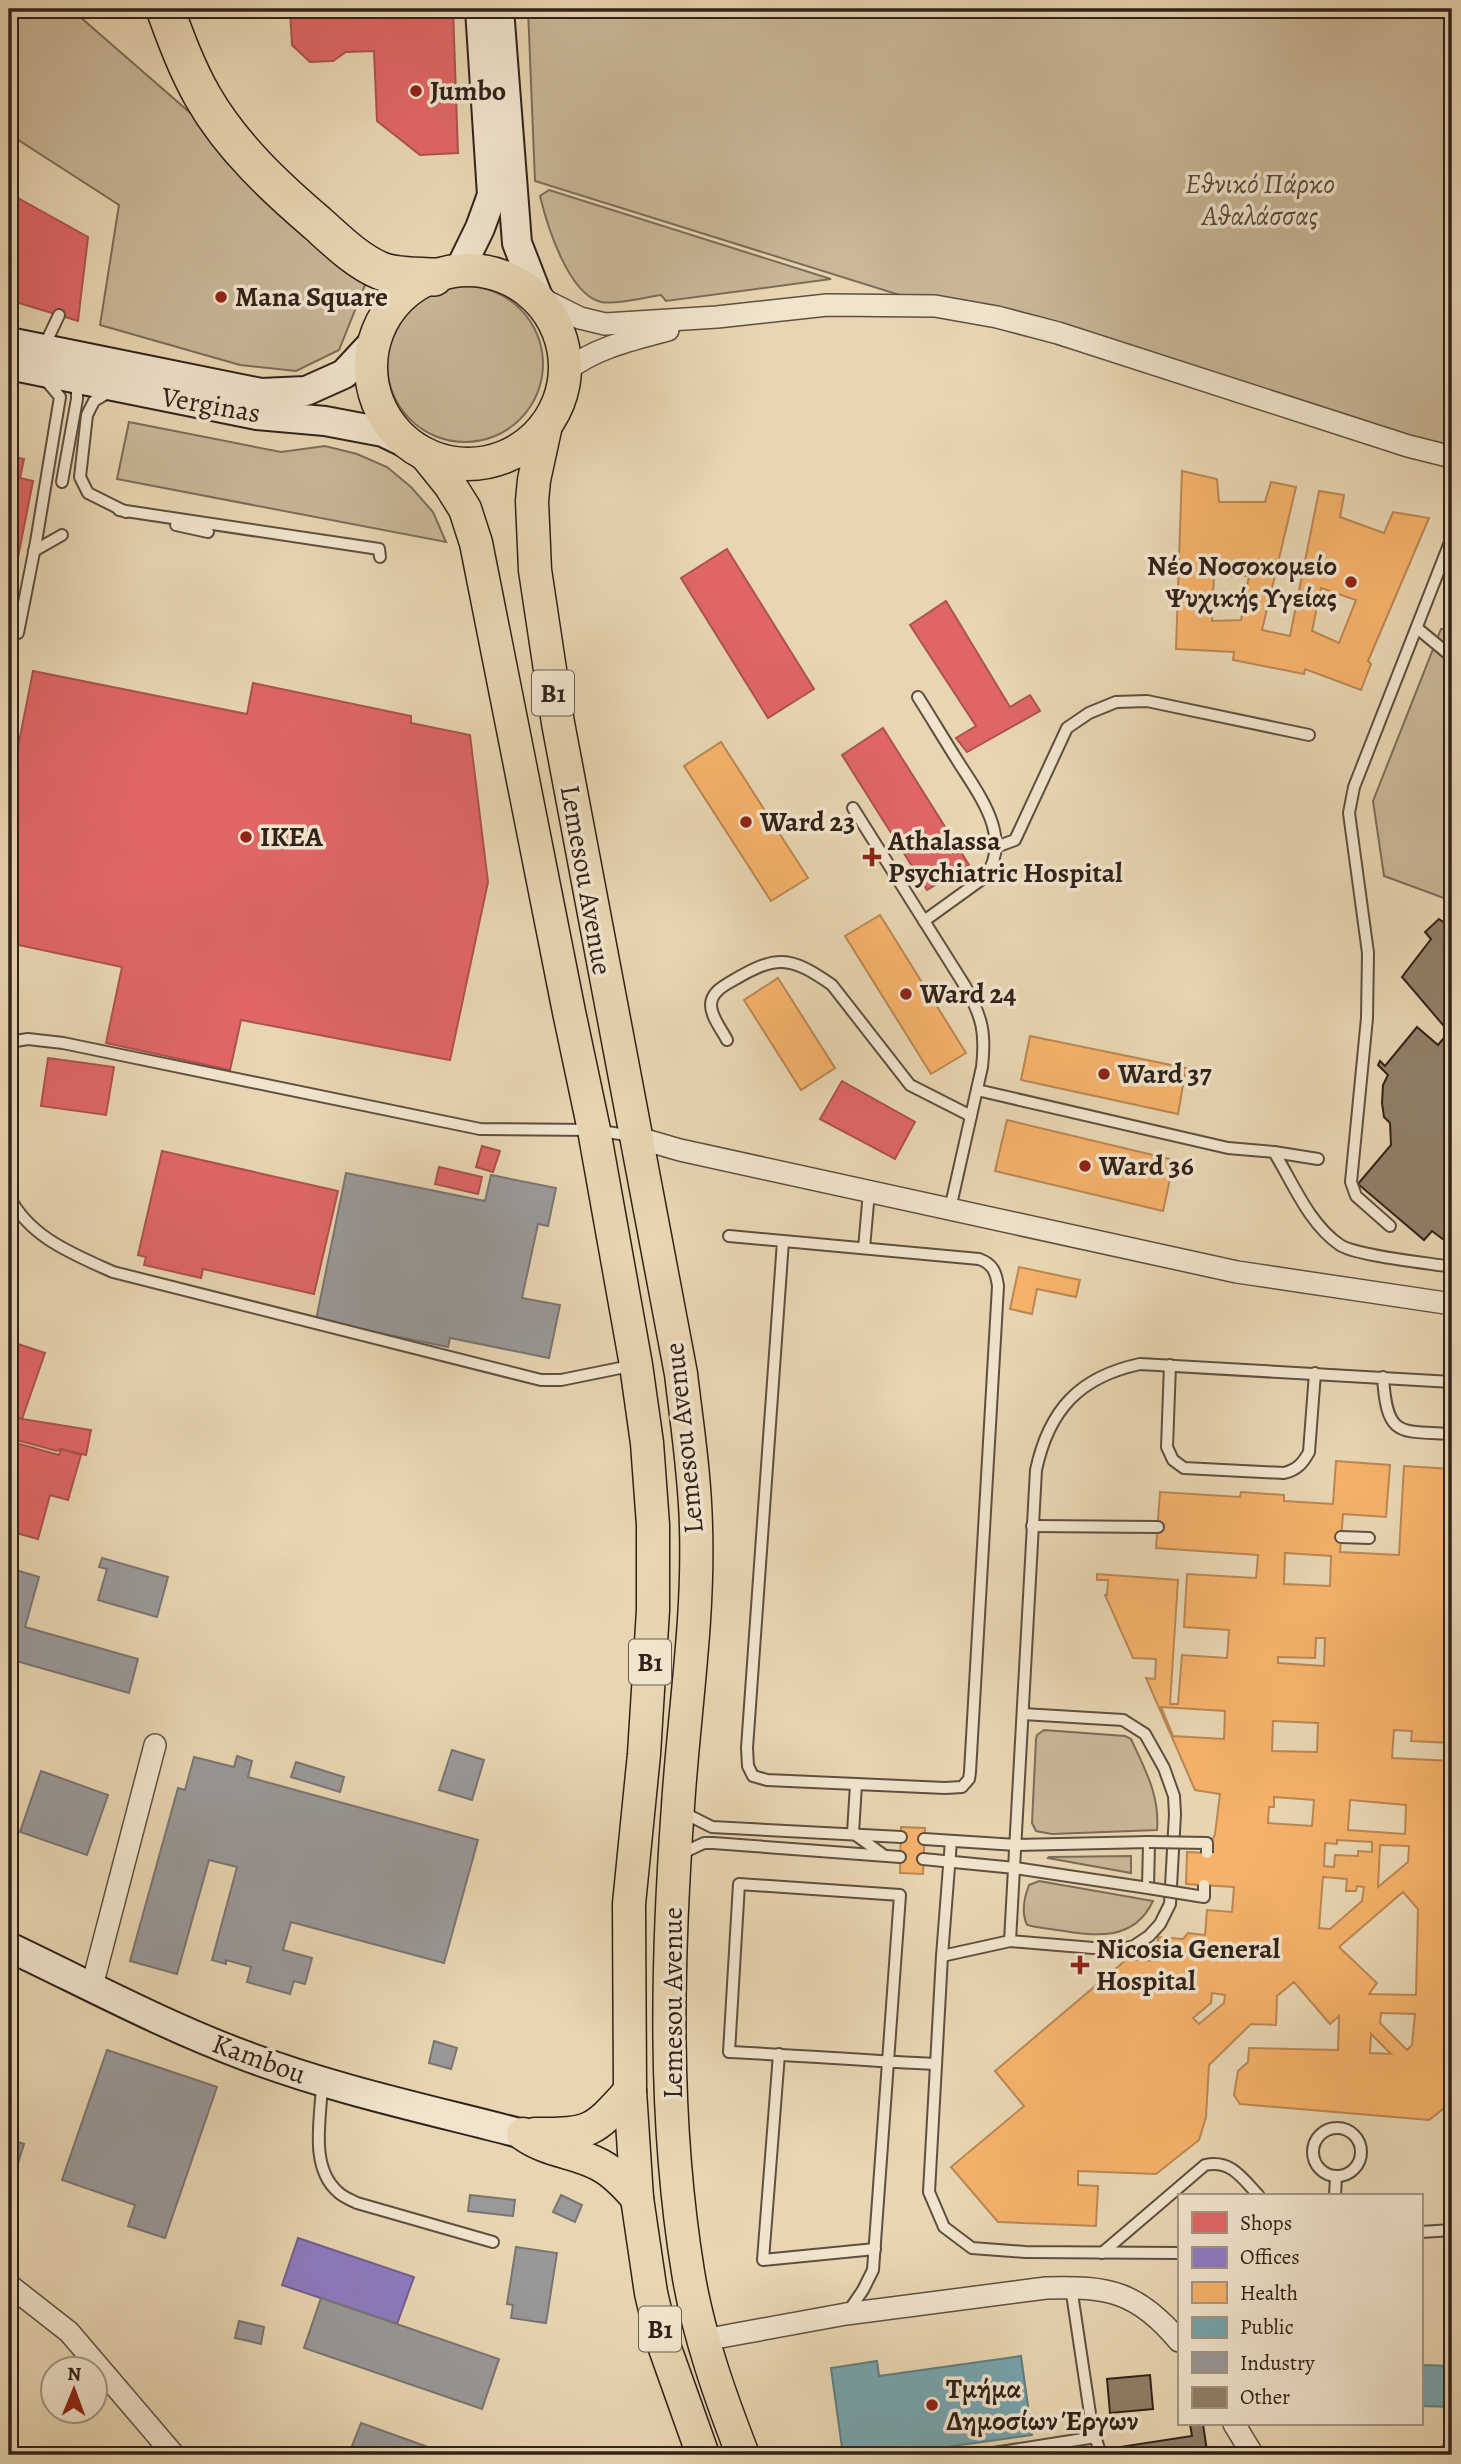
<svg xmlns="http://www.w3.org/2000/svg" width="1461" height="2464" font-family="Alegreya,serif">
	<rect width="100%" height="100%" fill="#e8d6b2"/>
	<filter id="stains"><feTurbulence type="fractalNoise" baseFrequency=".00286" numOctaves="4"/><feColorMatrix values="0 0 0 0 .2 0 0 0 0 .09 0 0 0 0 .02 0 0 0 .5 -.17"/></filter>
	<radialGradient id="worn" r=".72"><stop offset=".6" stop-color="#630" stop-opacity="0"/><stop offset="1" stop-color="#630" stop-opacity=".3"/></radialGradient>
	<g fill="#c9b798" stroke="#7d6c59" stroke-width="2">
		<path d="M9,9h62l140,122 71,73 83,81 -26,65 -43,21 -56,-6 -140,-40 19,-120 -110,-71z"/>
		<path d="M528,9h924v442l-386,-104 -531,-166z"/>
		<path d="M549,190l282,89 -165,22 -5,-6c-15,2 -46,10 -60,7 -33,-8 -54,-77 -61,-106z"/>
		<circle cx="465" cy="364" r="78"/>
		<path d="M129,422l152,30 44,-6 32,8 30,13 24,20 22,25 13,30 -329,-63z"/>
		<path d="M1441,629l11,1v271l-68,-25 -11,-75z"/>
		<path d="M1044,1730l81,6 6,3c14,30 29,57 26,91l-105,4 -16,-3 -4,-8 4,-84 1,-4z"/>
		<path d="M1131,1856v17l-83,-15 1,-1z"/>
		<path d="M1039,1881l114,20c-23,49 -74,31 -117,26l-9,-2c-6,-13 -3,-27 2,-40z"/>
	</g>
	<g fill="#e06666" stroke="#ac524f" stroke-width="2">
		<path d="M290,9h163l5,144 -38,2 -43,-34 -3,-70 -28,1 -13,9 -23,1 -18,-17z"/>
		<path d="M9,193l79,44 -10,84 -69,-21z"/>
		<path d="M9,456l15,3 -4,19 13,3 -24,122z"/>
		<path d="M727,549l87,140 -46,29 -87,-140z"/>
		<path d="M946,601l64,106 20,-12 10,16 -73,41 -11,-14 20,-12 -66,-101z"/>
		<path d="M33,671l214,43 6,-31 158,33v7l59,12 18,147 -38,178 -209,-40 -11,50 -124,-27 16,-76 -113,-24v-150z"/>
		<path d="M883,728l86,137 -42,25 -85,-135z"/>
		<path d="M48,1058l66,9 -8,48 -65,-9z"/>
		<path d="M842,1081l73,41 -20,37 -75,-40z"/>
		<path d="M482,1146l18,5 -7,21 -17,-5z"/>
		<path d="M162,1151l176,40 -24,103 -111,-25 -2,9 -57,-13 2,-8 -8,-2z"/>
		<path d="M439,1167l43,10 -4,17 -43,-10z"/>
		<path d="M9,1341l36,12 -23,66 -6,-2 -7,20z"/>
		<path d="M16,1418l75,12 -5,25 -25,-6 -4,2 -48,-13z"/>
		<path d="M9,1441l50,14 2,-6 20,6 -13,45 -18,-5 -12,44 -29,-8z"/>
	</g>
	<path fill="#8e7cc3" stroke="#726190" stroke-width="2" d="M298,2238l116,39 -17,47 -115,-39z"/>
	<g fill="#f6b26b" stroke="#bb8753" stroke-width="2" fill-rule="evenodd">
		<path d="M1182,471l35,8 2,23h46l6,-20 25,5 -34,143 28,6 29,-145 25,4 -4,22 44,16 9,-21 36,6 -61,143 3,3 -10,26 -56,-21 -1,5 -71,-14 1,-8 -58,-3zM1214,575l35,1 -8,44 -29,1zM1321,588l35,12 -17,43 -27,-12z"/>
		<path d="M721,742l87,136 -37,23 -87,-135z"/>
		<path d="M880,915l86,138 -35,21 -86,-138z"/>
		<path d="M778,978l57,90 -34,22 -57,-90z"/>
		<path d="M1030,1036l156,32 -8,46 -157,-34z"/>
		<path d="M1007,1120l167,40 -11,51 -168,-40z"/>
		<path d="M1019,1267l61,13 -4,17 -39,-8 -5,25 -22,-5z"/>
		<path d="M1336,1461l54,4 -4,52 -43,-3 -3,38 59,3 5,-89 48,3v171h-5l-2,32 7,1 -1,70 -40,-2 1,-10 -18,-1 -2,28 60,3v88l-7,6 7,8v239l-23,18 -189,-16 -6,-9 4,-24 10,-9 1,-14 89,2 1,-34 -9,8 -36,-42 -17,14 -1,29 -25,-1 -42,41 -3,52 -7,23 -43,34 -78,-3v14l20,1 -2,40 -98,-4 -47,-55 73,-61 -29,-35 132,-112 30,2 1,-24 25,2 5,-6 17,2 2,-25 25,2 2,-25 -48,-3 1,-32 20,1 8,-19 5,-40 -25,-4 -49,-112 9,1 1,-20 -23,-1 -28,-63h2l1,-15h-11v-6l81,6 -8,124h8l4,-49 45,3 2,-28 -45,-3 3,-53 69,4 2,-23 -102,-7 4,-56 80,5 1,-5 43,3v6l49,3zM1285,1553l46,3 -1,30 -46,-2zM1316,1638h9l-1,28 -46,-3v-6l37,1zM1161,1707l64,4 -1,28 -51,-3zM1273,1721l45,2 -1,29 -45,-1zM1274,1797l40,3 -2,26 -44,-3 1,-16h5zM1350,1800l56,5 -1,29 -57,-4zM1337,1840l35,2v10l-14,-1v5l-23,-1 -1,12 -10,-1 1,-23 12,1zM1380,1845l29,1 -1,16 -30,25zM1323,1877l24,2 -1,12h10l1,-5 7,1 -2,14 -32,28 -11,-1zM1403,1892l15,17 -2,86 -47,-1 8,-11 -38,-36zM1212,1993l13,2 -1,8 -25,21 -6,-6 18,-15zM1381,2013l34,1 -3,31 -5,5 -27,-27zM1371,2034l20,20 -21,-1z"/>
		<path d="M901,1827l24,1 -2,46 -23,-1z"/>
		<path d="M1452,2439v16h-8l-5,-7z"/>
	</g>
	<g fill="#76a5af" stroke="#617e82" stroke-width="2">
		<path d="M1021,2356l11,79 -143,20h-46l-12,-87 46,-7 2,15z"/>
		<path d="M1421,2365l31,1v41l-31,-1z"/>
	</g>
	<g fill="#999" stroke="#7a7573" stroke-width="2">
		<path d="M346,1173l139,28 6,-26 65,13 -8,38 -10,-2 -16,74 38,7 -11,53 -99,-20 -2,9 -132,-27z"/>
		<path d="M102,1558l66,19 -11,40 -59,-17 9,-31 -8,-2z"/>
		<path d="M9,1568l30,9 -14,50 113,32 -9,34 -120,-34z"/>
		<path d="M452,1750l32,10 -12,40 -33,-10z"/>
		<path d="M237,1756l15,5 -4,16 230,63 -34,123 -153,-41 -8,28 29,8 -7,26 -11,-3 -4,13 -43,-12 4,-15 -25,-7v4l-14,-4 25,-93 -28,-7 -32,114 -47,-13 48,-173 7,2 9,-33 40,10z"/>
		<path d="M296,1762l48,15 -4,15 -49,-15z"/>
		<path d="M41,1771l67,24 -21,60 -67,-23z"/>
		<path d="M434,2041l23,7 -6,21 -22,-6z"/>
		<path d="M107,2050l110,37 -52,151 -37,-12 7,-21 -73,-25z"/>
		<path d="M9,2139l15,5 -11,35 -4,-2z"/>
		<path d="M470,2195l45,5 -2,16 -45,-5z"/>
		<path d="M561,2195l21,10 -7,17 -22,-10z"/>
		<path d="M516,2247l41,6 -11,70 -35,-5 2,-13 -6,-1z"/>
		<path d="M321,2298l178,61 -17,50 -178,-61z"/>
		<path d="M239,2321l25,6 -3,17 -26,-6z"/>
		<path d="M361,2423l78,28 -1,4h-59l-27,-9z"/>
	</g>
	<g fill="#908069" stroke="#31221a" stroke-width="2">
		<path d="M1439,919l13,9v318l-20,-15 -8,9 -66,-56 33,-39 -1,-22 -6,-6 -2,-14 1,-18 5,-10 -10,-10 2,-4 5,5 32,-39 21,18 11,-13 -47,-55 29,-38 -6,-7z"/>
		<path d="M1150,2375l3,34 -43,4 -3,-34z"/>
		<path d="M1190,2424h13l4,27 -30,4h-63l-1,-7 79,-12z"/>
	</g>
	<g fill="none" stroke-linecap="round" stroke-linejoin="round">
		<defs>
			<g id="lane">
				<path d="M46,348l3,-12 10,-21"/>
				<path d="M111,391l-17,10 -7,14 -7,62 8,16 38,19"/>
				<path d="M62,482l15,-83v-11l-4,-6"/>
				<path d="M119,510l260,39 1,8"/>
				<path d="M176,525l32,7"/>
				<path d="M34,551l28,-16"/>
				<path d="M1417,628l35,29"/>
				<path d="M12,632l6,1 18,-91 24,-145 -16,-19"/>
				<path d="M918,697c14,22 27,44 41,66 21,33 54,76 26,114l-61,44"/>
				<path d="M853,808l112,178c17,31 21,46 17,81l-32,142"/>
				<path d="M996,847l19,-7 52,-112 22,-15 27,-11 31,-1 162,34"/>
				<path d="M727,1040c-5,-10 -16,-23 -16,-35 0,-12 12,-19 21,-24 44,-26 57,-26 100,4l78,100 61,31"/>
				<path d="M9,1042l19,-3 35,4 417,86 114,1 39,6"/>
				<path d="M977,1090l251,58 46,4 44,7"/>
				<path d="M1274,1152c19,31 35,72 66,93 17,11 89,18 112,22"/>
				<path d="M9,1196c20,41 64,58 104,76l428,108h20l74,-15"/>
				<path d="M1390,1226l-34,-30 -5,-14 16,-164 1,-65 -19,-140 5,-26 98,-250"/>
				<path d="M729,1236l250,23c14,5 17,13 19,27l-28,486 -1,7 -7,8 -17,1 -178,-8 -14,-4 -5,-10 -1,-18 36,-507"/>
				<path d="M864,1248l5,-56"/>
				<path d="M1170,1365l-3,82 6,13 11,8 100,5c13,-3 19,-10 25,-21l6,-79"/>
				<path d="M1383,1377c4,61 16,54 69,57"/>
				<path d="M1032,1526l126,1"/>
				<path d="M1341,1537l28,1"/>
				<path d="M856,1784l-3,49 29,21"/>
				<path d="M682,1809l10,8 20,10 189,10"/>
				<path d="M951,1841l-9,115 -13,236 15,35 28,21 53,4 154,1"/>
				<path d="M678,1855l26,-12h9l187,14"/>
				<path d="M923,1859l92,9 133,20 1,-46 -133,3 -92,-6"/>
				<path d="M1010,1941l26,-471c13,-60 43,-93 104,-106l312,18"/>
				<path d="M942,1956l68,-15 107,9 17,-4 15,-10 11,-12 10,-20 5,-90 -1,-18 -10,-28 -19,-34 -22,-14 -100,-6"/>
				<path d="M779,2054l-16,206 112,-11"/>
				<path d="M322,2084c-1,34 -13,83 16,108 5,5 13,8 19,11l136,39"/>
				<circle cx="1337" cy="2152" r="24"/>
				<path d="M1335,2196l1,-20"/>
				<path d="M1421,2232l31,-2"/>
				<path d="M1102,2253l103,-88c26,-6 38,14 54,31"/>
				<path d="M1071,2287l21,140 9,28"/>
				<path d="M848,2312l15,-22 10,-20 27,-375 -161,-11 -10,168c69,3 138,9 206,12"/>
				<path d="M981,2455l115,-18"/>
			</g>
			<g id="street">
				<path d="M538,297l42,21 25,6 112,-7 110,-12 108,1 62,11 61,16 350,113 44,11"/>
				<path d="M567,370c30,-23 65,-30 101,-40"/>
				<path d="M635,1137l45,13 557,122 215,32"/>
				<path d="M92,1986l63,-241"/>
				<path d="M9,2285l60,47 105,123"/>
				<path d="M704,2340l142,-26 200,-26c63,-2 92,4 133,53"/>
				<path d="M1234,2424l19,31"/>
			</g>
			<g id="secondary">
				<path d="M499,9l18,234 21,54"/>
				<path d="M459,271l21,-43 12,-33 -12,-186"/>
				<path d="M9,342l252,51 45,-2 38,-17 27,-29"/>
				<path d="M9,365l248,50 68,6 58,11 29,14"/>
				<path d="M9,1947c78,37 156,79 237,109 90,34 185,54 277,78"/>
			</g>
			<g id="primary">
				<circle cx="468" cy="367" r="97"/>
				<path d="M546,425l-12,55 -2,21 3,69 23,153 123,651c6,51 14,102 15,153 3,93 -12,186 -18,279 -11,154 -15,313 10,466 10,62 32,124 55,183"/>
				<path d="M425,454l25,31 15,24 11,34 93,469 25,118 42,235 11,78 6,82v85l-9,144 -15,150 1,187 7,107 14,95 11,47 41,115"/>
				<path d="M523,2134c25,18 51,17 77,31 15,8 26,20 37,33"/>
				<path d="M535,2134c57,0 58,-2 95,-43"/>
			</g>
			<path id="highway" d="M165,9c11,30 22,60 38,88 28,49 72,90 114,126 20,18 40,38 64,48 15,6 37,5 53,6"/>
		</defs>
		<use href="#lane" stroke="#5f4f40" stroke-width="14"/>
		<use href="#street" stroke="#5f4f40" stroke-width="24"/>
		<use href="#secondary" stroke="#31221a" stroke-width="32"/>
		<use href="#primary" stroke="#31221a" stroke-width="35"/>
		<use href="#highway" stroke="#31221a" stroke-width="40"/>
		<use href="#lane" stroke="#f0e4cd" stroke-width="10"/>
		<use href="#street" stroke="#f0e4cd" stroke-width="21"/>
		<use href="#secondary" stroke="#f0e4cd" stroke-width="28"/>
		<use href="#primary" stroke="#e8d6b2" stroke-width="32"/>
		<use href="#highway" stroke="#e8d6b2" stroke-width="37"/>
		<defs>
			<g id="lane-bridge">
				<path d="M1149,1842l58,1v10"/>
				<path d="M1148,1888l56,9v-12"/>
			</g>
		</defs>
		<use href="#lane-bridge" stroke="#5f4f40" stroke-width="14" stroke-linecap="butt"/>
		<use href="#lane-bridge" stroke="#f0e4cd" stroke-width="10"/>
	</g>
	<g fill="#8f2418" stroke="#f0e4cd" stroke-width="2.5">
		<circle cx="416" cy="91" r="7"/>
		<circle cx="221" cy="297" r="7"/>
		<circle cx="1351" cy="582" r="7"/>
		<circle cx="746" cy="822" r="7"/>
		<circle cx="246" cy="837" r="7"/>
		<path d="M868.5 846.5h7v7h7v7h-7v7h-7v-7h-7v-7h7z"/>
		<circle cx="906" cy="994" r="7"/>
		<circle cx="1104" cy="1074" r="7"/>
		<circle cx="1085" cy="1166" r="7"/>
		<path d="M1076.5 1954.5h7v7h7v7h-7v7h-7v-7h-7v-7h7z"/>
		<circle cx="932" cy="2405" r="7"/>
	</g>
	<g text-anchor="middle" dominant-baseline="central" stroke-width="7" stroke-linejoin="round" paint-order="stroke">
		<g fill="#f0e4cd" stroke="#6a5c50" stroke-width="2">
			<rect x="532" y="670.5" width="42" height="45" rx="5"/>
			<rect x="629" y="1639.5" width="42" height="45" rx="5"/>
			<rect x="639" y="2306.5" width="42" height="45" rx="5"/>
		</g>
		<g font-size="26" font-weight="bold" fill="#31221a">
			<text x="553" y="693">B1</text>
			<text x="650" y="1662">B1</text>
			<text x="660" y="2329">B1</text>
		</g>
		<g font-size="28" font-weight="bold" fill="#31221a" stroke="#f0e4cd" text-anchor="start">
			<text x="430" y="91">Jumbo</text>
			<text x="235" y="297">Mana Square</text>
			<text x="1337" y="566" text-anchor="end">Νέο Νοσοκομείο<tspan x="1337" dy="32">Ψυχικής Υγείας</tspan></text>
			<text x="760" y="822">Ward 23</text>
			<text x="260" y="837">IKEA</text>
			<text x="888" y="841">Athalassa<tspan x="888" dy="32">Psychiatric Hospital</tspan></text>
			<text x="920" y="994">Ward 24</text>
			<text x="1118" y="1074">Ward 37</text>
			<text x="1099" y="1166">Ward 36</text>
			<text x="1096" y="1949">Nicosia General<tspan x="1096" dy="32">Hospital</tspan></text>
			<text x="946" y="2389">Τμήμα<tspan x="946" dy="32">Δημοσίων Έργων</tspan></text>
		</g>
		<g font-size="28" font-style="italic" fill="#57473a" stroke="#f0e4cd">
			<text x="1260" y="184">Εθνικό Πάρκο<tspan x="1260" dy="32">Αθαλάσσας</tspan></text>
		</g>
		<g font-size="28" fill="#31221a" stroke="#f0e4cd">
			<text transform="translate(211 405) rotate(10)">Verginas</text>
			<text transform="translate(586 880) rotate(80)">Lemesou Avenue</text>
			<text transform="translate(684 1438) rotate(-96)">Lemesou Avenue</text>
			<text transform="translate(673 2003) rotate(-90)">Lemesou Avenue</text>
			<text transform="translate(259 2059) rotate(20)">Kambou</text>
		</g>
	</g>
	<rect width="1461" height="2464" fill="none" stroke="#e8d6b2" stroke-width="35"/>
	<rect x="10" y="10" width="1440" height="2443" fill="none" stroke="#31221a" stroke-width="3.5"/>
	<rect x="18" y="18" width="1426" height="2429" fill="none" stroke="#31221a" stroke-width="2"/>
	<rect x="1178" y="2194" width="245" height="231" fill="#f0e4cd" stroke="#a49685" stroke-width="2"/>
	<rect x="1192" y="2212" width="35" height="21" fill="#e06666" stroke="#a49685" stroke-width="2"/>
	<text x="1240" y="2230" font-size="21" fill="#31221a">Shops</text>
	<rect x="1192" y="2247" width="35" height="21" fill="#8e7cc3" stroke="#a49685" stroke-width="2"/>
	<text x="1240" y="2264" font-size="21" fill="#31221a">Offices</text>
	<rect x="1192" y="2282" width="35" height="21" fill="#f6b26b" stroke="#a49685" stroke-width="2"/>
	<text x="1240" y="2300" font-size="21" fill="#31221a">Health</text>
	<rect x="1192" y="2317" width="35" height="21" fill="#76a5af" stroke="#a49685" stroke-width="2"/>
	<text x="1240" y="2334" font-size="21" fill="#31221a">Public</text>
	<rect x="1192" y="2352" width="35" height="21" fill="#999999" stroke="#a49685" stroke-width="2"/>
	<text x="1240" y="2370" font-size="21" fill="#31221a">Industry</text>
	<rect x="1192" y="2387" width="35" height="21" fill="#908069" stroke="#a49685" stroke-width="2"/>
	<text x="1240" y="2404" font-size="21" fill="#31221a">Other</text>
	<g transform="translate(74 2390) rotate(1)"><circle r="33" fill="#f0e4cd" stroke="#a49685" stroke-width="2"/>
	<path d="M0-5L12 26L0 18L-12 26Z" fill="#8f2418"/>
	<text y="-10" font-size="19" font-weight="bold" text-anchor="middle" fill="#31221a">N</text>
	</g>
	<rect width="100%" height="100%" filter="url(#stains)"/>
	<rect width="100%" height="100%" fill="url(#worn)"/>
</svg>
